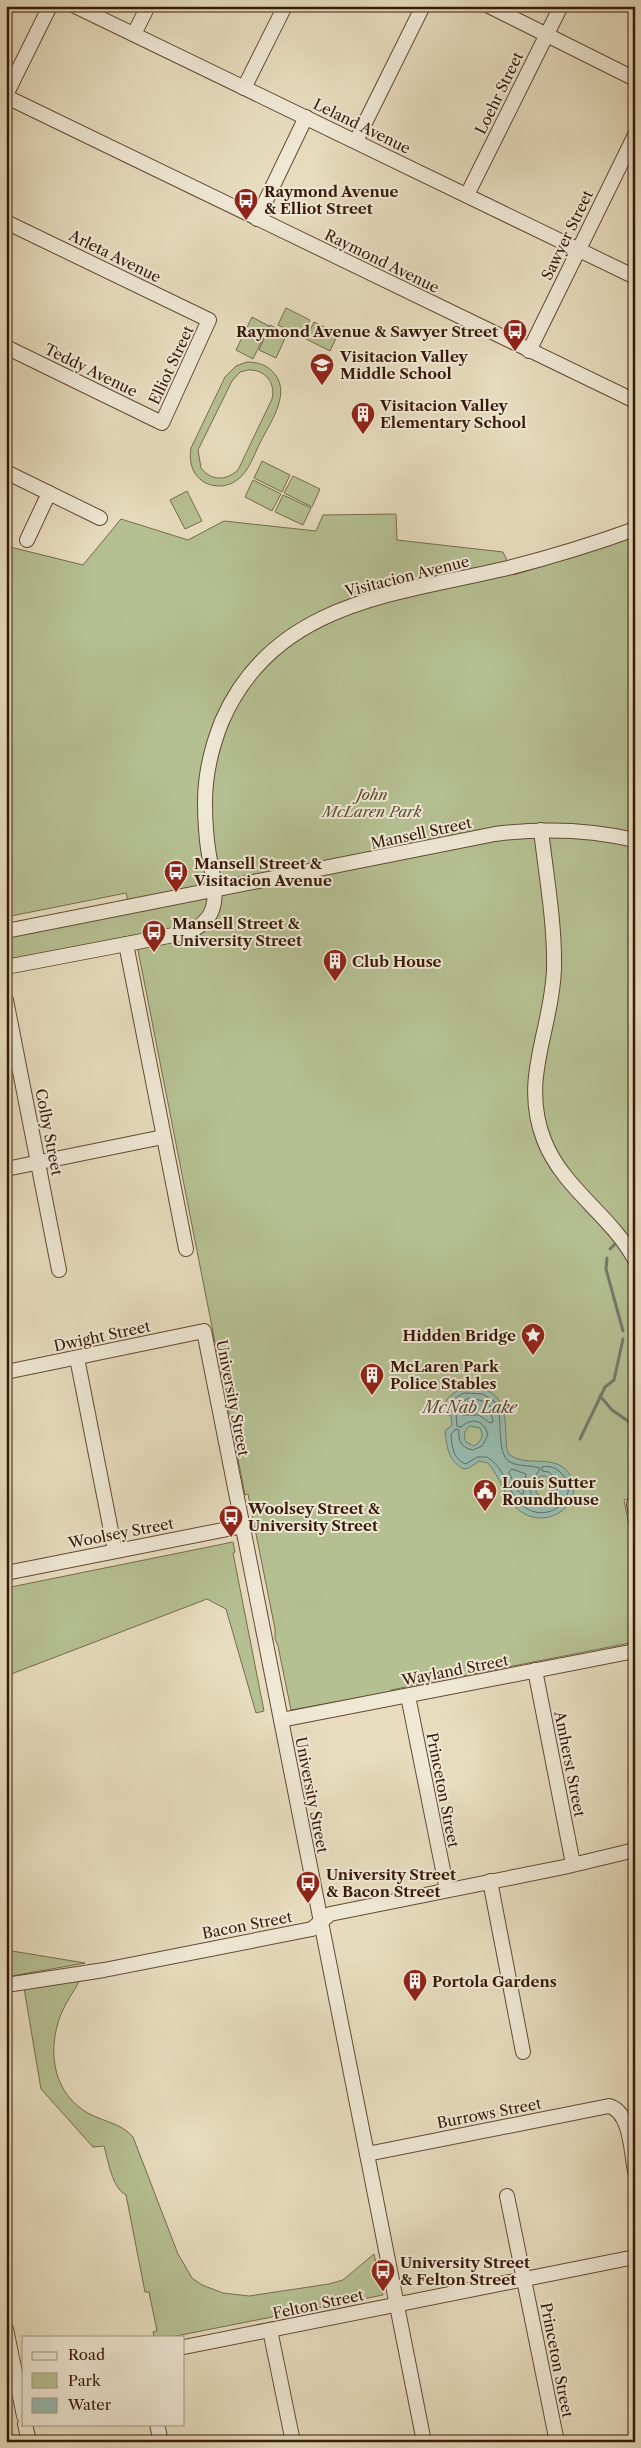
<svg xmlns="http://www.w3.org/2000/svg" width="641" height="2448" font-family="'Libre Caslon Text',serif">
	<rect width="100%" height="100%" fill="#e7dcbe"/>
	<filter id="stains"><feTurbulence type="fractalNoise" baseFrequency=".004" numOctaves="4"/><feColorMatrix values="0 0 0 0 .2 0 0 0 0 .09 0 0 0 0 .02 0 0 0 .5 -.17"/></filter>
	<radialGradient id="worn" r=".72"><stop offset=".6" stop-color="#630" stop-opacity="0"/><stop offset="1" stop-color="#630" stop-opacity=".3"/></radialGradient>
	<g fill="#b5c092" stroke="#766c4c" fill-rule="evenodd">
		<path d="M286,308l24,12 -8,17 -24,-12z"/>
		<path d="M252,317l17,9 -16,33 -17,-9z"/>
		<path d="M314,322l24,12 -8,17 -24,-12z"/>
		<path d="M270,325l17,9 -11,24 -17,-8z"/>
		<path d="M247,362c9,0 18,2 25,9 21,20 -1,50 -11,70 -7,13 -12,31 -24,39 -10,8 -26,8 -36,0 -10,-8 -12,-20 -10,-32l34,-71 11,-11zM248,370c17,-1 28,13 24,29l-34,71c-12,11 -27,11 -37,-2l-3,-18 34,-69 8,-9z"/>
		<path d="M262,461l28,14 -8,17 -28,-14z"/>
		<path d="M293,476l27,13 -8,18 -28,-14z"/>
		<path d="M253,480l28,14 -9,17 -27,-14z"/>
		<path d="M187,491l15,30 -17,8 -15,-29z"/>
		<path d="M283,495l28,13 -8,17 -28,-13z"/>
		<path d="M396,514l1,26 106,12 11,23 121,-38v961l-11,2 11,55v87l-244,48 -2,2 -98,18 -13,-64 -3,-7v-10l-27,-135 -3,1 -110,-560 -129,25v-22l125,-25 -5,-20 -120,24v-371l77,19 38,-46 67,21 36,-19 92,10 7,-16z"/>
		<path d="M233,1542l2,10 -2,1 31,158 -8,2 -30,-104 -19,-10 -201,77v-88z"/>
		<path d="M6,1950l79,13 -79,14z"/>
		<path d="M80,1980c-6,11 -14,22 -19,34 -13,33 -10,74 22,96 15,11 38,12 50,27l45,117 14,24 10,7 21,8 26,3 80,-12 14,-4 31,-26 9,41 -212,42h-17l-1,-5 4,-1 -8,-39h-4l-19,-97c-14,-7 -18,-35 -22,-49l-11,1 -52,-58 -17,-101z"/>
	</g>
	<path fill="#97bcb1" stroke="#717b6d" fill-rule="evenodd" d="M468,1387c34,1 37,20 38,49 1,8 -1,13 4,19 17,12 40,0 55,14 27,26 -13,65 -45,42 -15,-12 -19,-33 -32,-48l-9,-2 -10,7 -5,1c-16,-8 -17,-22 -19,-38l7,-6 -1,-9 -8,-4c0,-13 13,-23 25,-25zM470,1426l10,2c4,8 2,13 -6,18l-8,-4c-3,-7 -2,-11 4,-16zM540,1476h6l6,6v9l-8,7 -8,-5 1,-13z"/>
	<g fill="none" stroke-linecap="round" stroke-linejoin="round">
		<g stroke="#676a5c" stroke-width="1">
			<path d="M465,1393l18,1 13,9c8,15 -1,50 14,59 9,5 21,3 30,6 -3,10 -16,14 -7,30l13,5 11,-11 -1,-13 -7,-7 -7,-1v-4c7,-2 15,1 20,7 20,22 -12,50 -36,34 -19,-12 -19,-40 -39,-51h-10l-11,7c-13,-5 -14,-17 -15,-30l5,-5 3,1c-1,10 2,18 14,20l9,-4 6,-11c-4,-15 -16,-18 -27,-8l-4,-1 -1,-12 -7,-7 9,-11z"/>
			<path d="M469,1398l14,3 7,5 3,16 -3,1 -11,-8h-16l-5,-10z"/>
			<path d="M512,1469l14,5 -3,21 -5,-4 -9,-18z"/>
		</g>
		<g stroke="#717b6d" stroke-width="3">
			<path d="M634,1236h1"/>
			<path d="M610,1249l5,-5"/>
			<path d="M607,1258l-1,11 17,62"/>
			<path d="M600,1396l12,14 23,16"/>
			<path d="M580,1439l25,-52 9,-7 9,-41"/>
		</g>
		<defs>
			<g id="minor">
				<path d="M75,6l560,271"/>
				<path d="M489,6l146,73"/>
				<path d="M134,34l14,-28"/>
				<path d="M244,88l41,-82"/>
				<path d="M6,95l44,-89"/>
				<path d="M6,99l7,1 622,301"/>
				<path d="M356,141l67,-135"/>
				<path d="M467,195l94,-189"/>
				<path d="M257,219l49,-102"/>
				<path d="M6,222l203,98 -47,103 -156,-76"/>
				<path d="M529,351l106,-216"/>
				<path d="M6,472l94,46"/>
				<path d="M27,540l22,-47"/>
				<path d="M541,830c5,45 14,93 13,139 -2,61 -34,110 -10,171 19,49 67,75 91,120"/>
				<path d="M6,931l489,-97c47,-6 93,-5 140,6"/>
				<path d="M126,944l60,305"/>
				<path d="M6,967l178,-34c41,-12 31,-46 25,-78 -3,-18 -4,-35 -4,-53 0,-27 7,-56 17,-81 52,-120 176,-127 286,-153 43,-11 86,-24 127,-39"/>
				<path d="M6,1000l53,270"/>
				<path d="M6,1169l157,-32"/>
				<path d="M77,1358l38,193"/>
				<path d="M6,1372l198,-41 220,1111"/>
				<path d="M634,1504l1,6"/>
				<path d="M6,1573l237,-47"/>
				<path d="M535,1670l38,194"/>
				<path d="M408,1696l39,194"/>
				<path d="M281,1720l354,-69"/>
				<path d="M490,1881l33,171"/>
				<path d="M6,1985l98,-15 208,-41 18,-15 234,-47 71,-17"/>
				<path d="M367,2154l242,-48c22,6 22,46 26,65"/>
				<path d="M507,2196l50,246"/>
				<path d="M6,2329l18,87"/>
				<path d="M270,2330l23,112"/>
				<path d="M184,2347l451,-90"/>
				<path d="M25,2424l4,18"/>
				<path d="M157,2424l4,18"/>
			</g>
		</defs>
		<use href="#minor" stroke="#634a35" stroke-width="16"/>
		<use href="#minor" stroke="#efe8d5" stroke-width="14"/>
	</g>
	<defs>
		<symbol id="bus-pin" viewBox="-11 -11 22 30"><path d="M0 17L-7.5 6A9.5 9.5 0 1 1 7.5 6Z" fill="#8f2418" stroke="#efe8d5"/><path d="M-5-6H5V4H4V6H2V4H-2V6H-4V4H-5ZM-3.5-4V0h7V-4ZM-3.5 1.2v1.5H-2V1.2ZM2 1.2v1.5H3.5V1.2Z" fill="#fff"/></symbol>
		<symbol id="school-pin" viewBox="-11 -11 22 30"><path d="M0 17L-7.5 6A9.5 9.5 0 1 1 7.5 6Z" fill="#8f2418" stroke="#efe8d5"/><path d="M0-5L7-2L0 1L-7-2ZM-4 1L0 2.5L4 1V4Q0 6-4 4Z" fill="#fff"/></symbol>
		<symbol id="building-pin" viewBox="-11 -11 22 30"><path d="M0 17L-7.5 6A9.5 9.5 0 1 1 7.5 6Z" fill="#8f2418" stroke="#efe8d5"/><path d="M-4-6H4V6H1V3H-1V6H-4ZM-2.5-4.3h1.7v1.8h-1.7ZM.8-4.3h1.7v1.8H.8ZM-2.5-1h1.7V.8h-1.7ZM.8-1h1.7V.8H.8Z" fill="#fff"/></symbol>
		<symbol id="sight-pin" viewBox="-11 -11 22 30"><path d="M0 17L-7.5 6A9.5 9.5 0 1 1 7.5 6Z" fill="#8f2418" stroke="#efe8d5"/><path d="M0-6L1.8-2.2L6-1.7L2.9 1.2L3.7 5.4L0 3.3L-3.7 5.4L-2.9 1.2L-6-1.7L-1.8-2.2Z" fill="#fff"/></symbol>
		<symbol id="civic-pin" viewBox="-11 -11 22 30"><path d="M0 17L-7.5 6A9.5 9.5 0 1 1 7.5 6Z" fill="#8f2418" stroke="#efe8d5"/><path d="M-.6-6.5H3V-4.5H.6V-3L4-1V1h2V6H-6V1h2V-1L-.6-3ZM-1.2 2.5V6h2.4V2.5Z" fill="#fff"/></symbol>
	</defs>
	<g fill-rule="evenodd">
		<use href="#bus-pin" x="232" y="186" width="28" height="38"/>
		<use href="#bus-pin" x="501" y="317" width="28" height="38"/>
		<use href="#school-pin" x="308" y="351" width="28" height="38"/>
		<use href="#building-pin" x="349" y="400" width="28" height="38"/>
		<use href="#bus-pin" x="162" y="858" width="28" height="38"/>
		<use href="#bus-pin" x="140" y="918" width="28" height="38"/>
		<use href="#building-pin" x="321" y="947" width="28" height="38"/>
		<use href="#sight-pin" x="519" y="1321" width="28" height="38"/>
		<use href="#building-pin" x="358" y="1361" width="28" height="38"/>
		<use href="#civic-pin" x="471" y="1477" width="28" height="38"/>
		<use href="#bus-pin" x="217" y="1503" width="28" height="38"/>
		<use href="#bus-pin" x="294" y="1869" width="28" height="38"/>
		<use href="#building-pin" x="401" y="1967" width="28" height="38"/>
		<use href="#bus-pin" x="369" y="2257" width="28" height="38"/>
	</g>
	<g text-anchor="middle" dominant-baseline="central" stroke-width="4" stroke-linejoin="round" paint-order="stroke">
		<g font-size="15" fill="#371907" stroke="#efe8d5">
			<text transform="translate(499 93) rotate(-64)">Loehr Street</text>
			<text transform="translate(362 126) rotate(26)">Leland Avenue</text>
			<text transform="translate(567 235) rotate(-64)">Sawyer Street</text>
			<text transform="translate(115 256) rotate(26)">Arleta Avenue</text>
			<text transform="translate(382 261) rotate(26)">Raymond Avenue</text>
			<text transform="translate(171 365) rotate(-65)">Elliot Street</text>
			<text transform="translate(91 370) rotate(26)">Teddy Avenue</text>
			<text transform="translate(407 576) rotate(-14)">Visitacion Avenue</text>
			<text transform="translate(421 833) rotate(-12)">Mansell Street</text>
			<text transform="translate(49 1132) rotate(79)">Colby Street</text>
			<text transform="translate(102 1336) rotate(-12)">Dwight Street</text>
			<text transform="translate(233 1398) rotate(79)">University Street</text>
			<text transform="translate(121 1533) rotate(-11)">Woolsey Street</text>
			<text transform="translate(455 1670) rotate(-11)">Wayland Street</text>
			<text transform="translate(570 1764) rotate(79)">Amherst Street</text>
			<text transform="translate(443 1790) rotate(79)">Princeton Street</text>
			<text transform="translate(312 1795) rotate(79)">University Street</text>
			<text transform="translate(247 1925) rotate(-11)">Bacon Street</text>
			<text transform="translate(489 2113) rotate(-11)">Burrows Street</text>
			<text transform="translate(318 2304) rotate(-12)">Felton Street</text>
			<text transform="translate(557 2360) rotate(79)">Princeton Street</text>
		</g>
		<g font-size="15" font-weight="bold" fill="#371907" stroke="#efe8d5" text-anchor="start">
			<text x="264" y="191">Raymond Avenue<tspan x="264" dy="17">&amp; Elliot Street</tspan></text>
			<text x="498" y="331" text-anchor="end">Raymond Avenue &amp; Sawyer Street</text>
			<text x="340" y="356">Visitacion Valley<tspan x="340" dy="17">Middle School</tspan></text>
			<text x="380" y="405">Visitacion Valley<tspan x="380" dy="17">Elementary School</tspan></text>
			<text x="194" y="863">Mansell Street &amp;<tspan x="194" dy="17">Visitacion Avenue</tspan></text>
			<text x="172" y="923">Mansell Street &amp;<tspan x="172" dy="17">University Street</tspan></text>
			<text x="352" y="961">Club House</text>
			<text x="516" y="1335" text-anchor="end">Hidden Bridge</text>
			<text x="390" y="1366">McLaren Park<tspan x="390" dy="17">Police Stables</tspan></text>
			<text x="502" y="1482">Louis Sutter<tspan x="502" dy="17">Roundhouse</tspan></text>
			<text x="248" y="1508">Woolsey Street &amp;<tspan x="248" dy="17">University Street</tspan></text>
			<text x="326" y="1874">University Street<tspan x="326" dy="17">&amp; Bacon Street</tspan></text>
			<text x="432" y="1981">Portola Gardens</text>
			<text x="400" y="2262">University Street<tspan x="400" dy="17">&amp; Felton Street</tspan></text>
		</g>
		<g font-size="15" font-style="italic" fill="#5d4b31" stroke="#efe8d5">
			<text x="372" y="794">John<tspan x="372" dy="17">McLaren Park</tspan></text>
		</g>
		<g font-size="16" font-style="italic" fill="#544a3a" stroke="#efe8d5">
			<text x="470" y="1407">McNab Lake</text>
		</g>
	</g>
	<rect width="641" height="2448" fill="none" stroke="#e7dcbe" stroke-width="25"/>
	<rect x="8" y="8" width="626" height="2433" fill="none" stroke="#371907" stroke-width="2.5"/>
	<rect x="12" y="12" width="616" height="2423" fill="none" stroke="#371907"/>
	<rect x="22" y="2336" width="162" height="90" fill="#efe8d5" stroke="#a59583"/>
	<rect x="32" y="2352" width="25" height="8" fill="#efe8d5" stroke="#a59583"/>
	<text x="68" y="2360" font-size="15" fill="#371907">Road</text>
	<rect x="32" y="2373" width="25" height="15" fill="#b5c092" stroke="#a59583"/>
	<text x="68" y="2386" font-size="15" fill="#371907">Park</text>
	<rect x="32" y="2398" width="25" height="15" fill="#97bcb1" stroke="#a59583"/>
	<text x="68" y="2410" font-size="15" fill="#371907">Water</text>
	<rect width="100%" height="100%" filter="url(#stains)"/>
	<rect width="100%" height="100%" fill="url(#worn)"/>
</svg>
